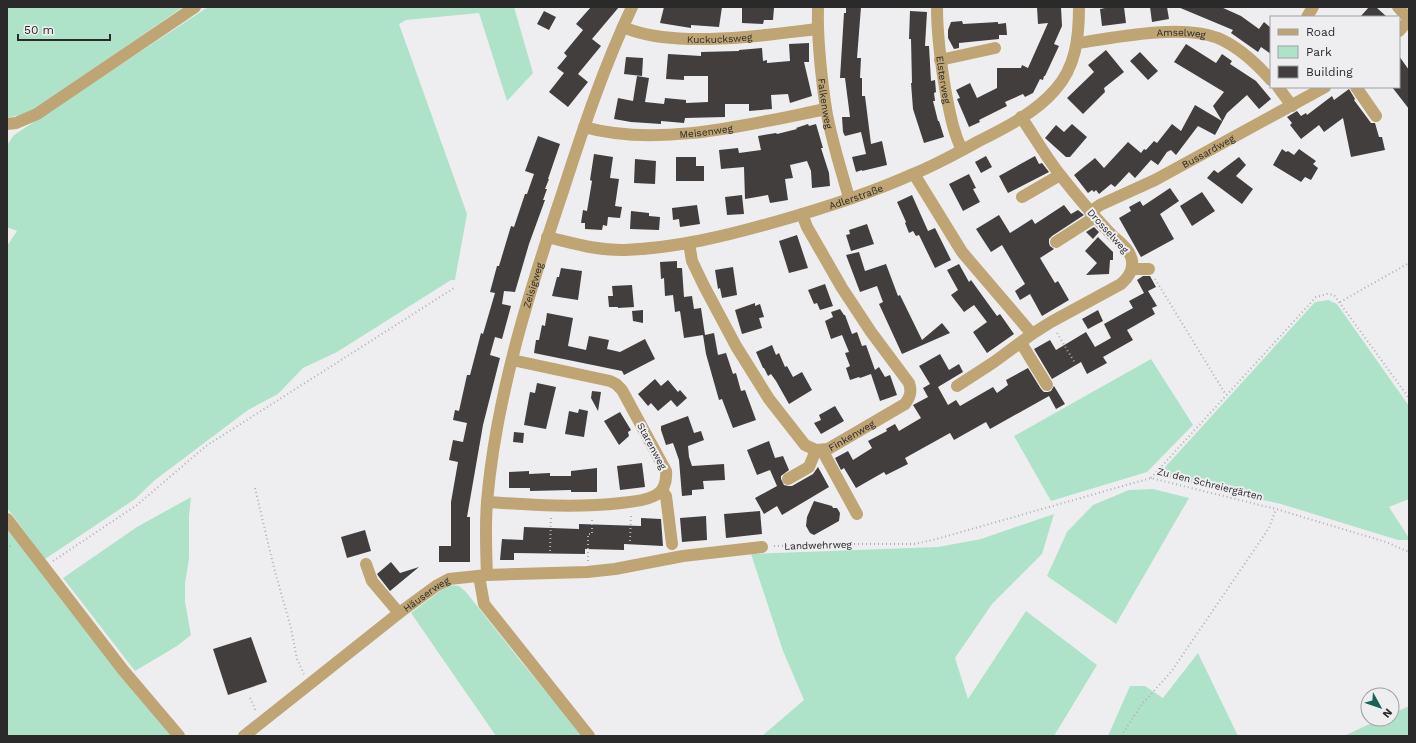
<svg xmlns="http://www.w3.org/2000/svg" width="1416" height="743" font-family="'Work Sans',sans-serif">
	<rect width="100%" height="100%" fill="#eeeef1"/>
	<g fill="#aee3ca">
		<path d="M7,7h176l-146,101 -13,6 -17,4z"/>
		<path d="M208,7h306l19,66 -26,28 -28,-88 -73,7 -7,4 68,190 -12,66h-4l-114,72 -34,16 -25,26 -30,16 -93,70 -20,19 -90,60 -38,-51v-262l10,-15 -10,-4v-82l7,-10z"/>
		<path d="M1329,300l1,1 7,3 72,102v93l-20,8 20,31v2h-11l-117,-36 -72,-16 -51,-13 157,-173z"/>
		<path d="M1151,359l42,66 -46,47 -96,29 -37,-65z"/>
		<path d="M1153,489l36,9 -73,126 -69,-48 20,-44 26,-27 36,-15z"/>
		<path d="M191,497l-2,19v43l-4,24v19l6,33 -14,11 -42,25 -72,-93 74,-51z"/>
		<path d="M1054,514l-12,40 -50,50 -37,54 13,41 58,-88 71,54 -43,71h-292l42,-36 -21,-49 -32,-97 187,-7 43,-8z"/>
		<path d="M7,527l165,209h-165z"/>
		<path d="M448,585l11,1 7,6 57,72 60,72h-87l-85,-123z"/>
		<path d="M1198,653l40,83h-130l22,-50h15l18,12z"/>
		<path d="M1409,706v30h-65l36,-17h12v-5z"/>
	</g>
	<g fill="#413e3d">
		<path d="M591,7h28l-27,32 9,7 -23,28 10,8 -20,25 -19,-15 15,-19 -7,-5 10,-12 -3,-3 19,-23 -7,-6z"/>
		<path d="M664,7h58l-3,20 -28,-2v3l-31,-5z"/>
		<path d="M742,7l32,1 -1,12h-9l-1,4 -21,-1z"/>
		<path d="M846,7h15l-4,51h4l-1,20h2v18h3l6,48 11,-3 5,24 -25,6v-1l-6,2 -4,-15 14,-3 -5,-22 -16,4 -2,-4 -1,-15h8l-5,-39h-5l4,-65h2z"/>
		<path d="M1037,7h24l1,19 -8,18 5,2 -14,30h-1l-1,4 -3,-1 -7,14 -8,4 -2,-3 -18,8 2,4 -28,14 1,2 -11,5 -12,-28 3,-1 -4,-8 14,-7 7,15 20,-10v-20h24l1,-3 6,3 20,-45 -10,1z"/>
		<path d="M1105,7h19l2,16 -24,3 -2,-17 5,-1z"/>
		<path d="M1150,7h17l2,12 -17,3z"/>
		<path d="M1178,7h43l20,9 18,13 5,-7 7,6v26l-10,-7 -3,5 -27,-19 2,-3z"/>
		<path d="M1369,7h7l11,10h-27z"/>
		<path d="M544,11l12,6 -7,13 -12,-6z"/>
		<path d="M910,11l17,1 -2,34h4l2,35 4,-1 1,12 -2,1 1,8h-2l5,20h1l5,16 -20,6 -11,-34 -2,-26h1l-1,-44h-2z"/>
		<path d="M962,21l1,3 35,-2v2l8,-1 1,12h-8v4l-40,4v5l-5,1 -6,-11v-8l3,-8z"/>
		<path d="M809,43v19h-5l8,34 -22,7 -2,-9 -17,1 1,14 -23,2v-7h-24v13l-40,1 -1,5 -23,-2v3l-30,-2 -17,-3 4,-21 15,3 4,-25 12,2 -4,24 19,2 1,-6 21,2v3l22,-1v-26h-24v4l-18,-1 2,-25 33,2v-4l38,-1v-1l23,-2 1,13 4,-1v3l23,-2 -1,-17z"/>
		<path d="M1186,44l30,19 6,-9 10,7 -2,3 26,17 15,18 -12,10 -12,-14 -20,18 -12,22 -17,-9 -22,29 -5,-5 -4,2 -9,13 -7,-5 -16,18 -6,-6 -14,15 -4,-3 -12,10 -3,-4 -2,2 -2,-2 -4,3 -14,-18 21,-17 9,10 24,-26 13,11 3,-4 2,1 8,-9 3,2 15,-19 9,7 14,-26 27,16 -9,-15 11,-14 -50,-30z"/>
		<path d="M1106,50l18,22 -20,16 1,4 -22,22 -16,-16 27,-26 -6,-7z"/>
		<path d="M1140,52l18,19 -10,9 -18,-19z"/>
		<path d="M1399,56l10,14v39l-17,-22h7z"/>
		<path d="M626,57l17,1 -1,18 -18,-2z"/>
		<path d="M1349,89l6,10 -1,1 17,23h4l4,14h3l3,13 -34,7 -8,-39 -19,14 -5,-7 -18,14 -11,-14 2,-2 -5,-6 10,-6 4,5 5,-3 1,2 25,-19 2,4z"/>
		<path d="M808,124l1,2 7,-2 7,24h-2l8,25 1,13 -18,2 -1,-17 -4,-10 -17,4 3,13 -8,1 3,21 -18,3 -2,-8 -23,4 -1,-32 -23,2 -2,-19 19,-2 1,5 22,-3 -3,-14 18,-3 1,1 20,-5 -1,-1z"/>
		<path d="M1072,124l15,13 -17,20h-4l-21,-19 11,-13 8,7z"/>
		<path d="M538,136l22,8 -12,35h1l-4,10h2l-4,11h2l-16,44 -14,48 -11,-1 -2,13 9,2 -9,33 -7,-2 -5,18 10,3 -17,67 -16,92h3v45h-31v-16h12v-44l7,-40 -9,-2 4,-20 10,2 4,-19 -14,-3 2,-10 4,1 8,-36h3l11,-42 2,1 12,-41 -5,-1 7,-26h2l12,-40 3,1 11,-33h2l7,-20 -9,-3z"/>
		<path d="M1282,149l4,3 2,-1 6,4 5,-6 17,12 -3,3 5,4 -7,12 -6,-3 -4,5 -28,-17z"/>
		<path d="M594,154l19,3 -3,21 9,1 -4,27 7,1 -2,11 -12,-1 -1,9 -4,-1 -1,5 -17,-1v-6h-4l2,-13 4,1 5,-30 -2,-1z"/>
		<path d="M986,156l6,11 -11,6 -6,-11z"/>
		<path d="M1035,156l4,8 3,-1 7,9 -41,21 -9,-17z"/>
		<path d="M676,157h20v9h8v15h-28z"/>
		<path d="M1239,157l7,8 -10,11 17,13 -11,15 -35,-26 7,-8 4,3z"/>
		<path d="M635,159l21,2 -1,23 -21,-1z"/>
		<path d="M969,174l7,14 -3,1 7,13 -17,9 -14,-27z"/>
		<path d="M1170,188l9,13 -19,13 14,25 -33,18 -22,-39 12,-7 -2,-4 11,-6 3,5z"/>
		<path d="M1202,192l13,19 -23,15 -12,-20z"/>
		<path d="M742,195l2,19 -17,1 -2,-18z"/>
		<path d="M912,195l16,36 7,-3 16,32 -16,8 -16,-33 -3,1 -3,-5 -4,2 -4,-10 1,-1 -9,-20z"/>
		<path d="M697,205l3,19 -20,3 -1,-8 -6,1 -1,-12z"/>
		<path d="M1064,205l7,9 7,-4 6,5 -32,21 -3,3v4l1,3 4,3 -14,9 15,25 3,-2 11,19 -27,16 -12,-22 -10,6 -5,-9 10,-7 -23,-39 -11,7 -15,-23 23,-14 11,18 22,-14 3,5z"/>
		<path d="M631,211l18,2v3l11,1 -1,13 -29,-1z"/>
		<path d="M867,224l7,20 -23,7 -5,-16 4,-1 -1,-4z"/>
		<path d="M1094,227l5,5 -6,7 -7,-7z"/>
		<path d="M797,235l11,33 -19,5 -10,-32z"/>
		<path d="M1098,237l15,15v8h-3l-1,14 -23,1 11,-12 -12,-12z"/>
		<path d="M859,252l6,19 21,-7 12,32 2,-1 22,45 20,-17 8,10 -48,21 -23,-50 4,-2 -6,-16 -17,6 -14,-37z"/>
		<path d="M677,261v7h5l2,29 8,-1 2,13 7,-1 4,27 9,-2 4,22 8,-2 7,21 3,-1 5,18 4,-1 11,30 -23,8 -11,-29 -3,1 -13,-46 -3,-19 -19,3 -4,-27 -5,1 -2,-17 -8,1 -1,-18 -3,1 -1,-17z"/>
		<path d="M959,264l10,18 2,-2 26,36 3,-2 14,20 -27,19 -14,-21 14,-10 -13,-17 -10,7 -13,-17 7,-5 -11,-20z"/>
		<path d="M733,267l4,28 -15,3 -2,-10 -2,1 -3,-19z"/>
		<path d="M561,268l21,3 -4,29 -26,-4 5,-19h2z"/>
		<path d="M1143,276h7l6,11 -8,4 9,15 -5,2 3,6 -28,16 6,10 -30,17 4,6 -20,11 -6,-12 -29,17 -18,-30 16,-9 6,10 30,-18 9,15 16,-9 -7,-14 29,-16 -4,-7 15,-8 -7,-13z"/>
		<path d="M825,284l8,22 -13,4 -3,-7 -3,1 -6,-14z"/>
		<path d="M632,285l2,22 -16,1v-1h-9l-1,-11h5l-1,-10z"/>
		<path d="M755,303v3l5,-2 4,13 -5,1 3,10 -20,6 -7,-24z"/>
		<path d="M840,309l4,6h1l7,19 5,-2 5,14 4,-1 9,25 4,-3 6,10 5,-2 7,20 -17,6 -9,-27 -11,4 -1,-1 -9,3 -4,-12 4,-2 -5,-13 4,-1 -7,-17 -11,4 -6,-18 8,-4 -2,-5z"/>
		<path d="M643,310v13l-10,-2 -1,-10z"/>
		<path d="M1098,310l5,11 -15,8 -6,-10z"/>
		<path d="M547,313l26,5 -5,28 18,4 3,-14 20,4 -2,9 13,3 25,-13 10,20 -31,16 -2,-4 -88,-18 2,-13h3l3,-15 3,1z"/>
		<path d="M772,345l4,10 3,-2 6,14 2,-1 6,11 9,-5 10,18 -23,14 -13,-23 -5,-7 -3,2 -4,-8h-1l-7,-16z"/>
		<path d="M940,354l9,16 10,-6 4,8 -25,15 10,18 8,-5 4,6 33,-19 4,6 11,-8 -2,-5 22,-12 13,21 3,3h4l3,-1 3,-5 11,18 -9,5 -7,-13 -59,33 -4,-7 -32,18 -4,-7 -45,25 3,6 -22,11 -2,-3 -28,16 -12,-20 -3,2 -6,-12 13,-7 5,9 19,-12 -4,-7 19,-10 -1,-2 9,-5 4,7 22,-13 -8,-13 15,-8 -5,-9 7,-4 -11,-18z"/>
		<path d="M655,379l6,7 7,-6 10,12 2,-2 7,8 -10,9 -6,-7 -13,11 -7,-8 -3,3 -10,-12z"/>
		<path d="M537,383l19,4 -10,42 -22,-4 6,-33 5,1z"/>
		<path d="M592,391l9,1 -3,19 -7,-13z"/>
		<path d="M835,406l9,15 -23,13 -7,-11 7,-3 -2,-5z"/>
		<path d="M579,409l9,2 -4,26 -19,-3 4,-23 9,2z"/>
		<path d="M620,412l11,18 -3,2 1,4 -10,9 -15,-24z"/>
		<path d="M688,416l6,17 7,-2 3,9 -16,6 1,11 3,9 32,-2 1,16 -22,1 1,8 -12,1v5l-10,1 -3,-36 -6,-17 -7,2 -5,-15v-4z"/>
		<path d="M514,432l10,1 -1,10 -10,-1z"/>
		<path d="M769,441l6,17 8,-2 6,14 -8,6v3l3,6 4,1h4l21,-12 5,-7 11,20 -47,28 -5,-9 -13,8 -9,-16 22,-12 -7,-16 -13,5 -10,-25z"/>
		<path d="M642,463l3,24 -25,3 -3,-24z"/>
		<path d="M597,468v24h-26v-2l-41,1v-3h-21v-16l20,-1v3l21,-1v3h21v-5z"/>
		<path d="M814,501l18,5 1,2h4l3,5 -1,8 -25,14 -4,-2 -4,-7 1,-9z"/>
		<path d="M760,511l2,23 -36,4 -2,-24z"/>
		<path d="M706,516l1,24 -25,2 -2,-24z"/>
		<path d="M641,518l20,1 2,27 -39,-2v6l-39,-1v5l-71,-1v7h-14l2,-21 21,1 1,-13 55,2v-5l62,2z"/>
		<path d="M365,530l6,21 -24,7 -6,-21z"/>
		<path d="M391,562l9,11 19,-6 -29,24 -11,-14 -2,-3z"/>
		<path d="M251,637l16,45 -39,13 -15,-46z"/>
	</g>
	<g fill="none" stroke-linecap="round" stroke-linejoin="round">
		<g stroke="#b0b0b2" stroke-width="2" stroke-dasharray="1 3" stroke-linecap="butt">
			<path d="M1155,279l71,116"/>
			<path d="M1340,302l69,-39"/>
			<path d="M1057,333l18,30"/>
			<path d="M1151,478l165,-181 11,-3 7,1 75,103"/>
			<path d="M255,488l19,80 17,60 6,31 7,15"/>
			<path d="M630,541l1,-27"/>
			<path id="s1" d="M774,546l68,-2h72l19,-4 218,-62 125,31 110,33 23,10"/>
			<path d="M7,549l5,-5"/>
			<path d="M550,551l1,-35"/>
			<path d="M53,561l84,-56 69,-59 248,-158"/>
			<path d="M588,561v-27h4v-17"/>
			<path d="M250,698l6,13"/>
			<path d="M1121,736l21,-32 29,-32 98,-144 7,-19"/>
		</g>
		<g stroke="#bfa474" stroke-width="12">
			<path id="s2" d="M818,7c-1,34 3,68 8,102 5,30 15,60 23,89"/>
			<path id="s3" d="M937,7c0,29 4,58 9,87 4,19 7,38 16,56"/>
			<path d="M1398,7l11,12"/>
			<path d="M1307,17l6,-10"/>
			<path id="s4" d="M623,27c21,9 43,11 66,12 43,1 86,-5 129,-10"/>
			<path d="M1399,31l10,-11"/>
			<path id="s5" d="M1078,43c38,-6 104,-19 140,-5 21,9 38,25 53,42"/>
			<path d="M940,60l55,-12"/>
			<path d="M1278,87l14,19"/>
			<path d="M1356,87l20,29"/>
			<path d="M7,124l9,-1 21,-9 158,-107"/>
			<path id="s6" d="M584,127c75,21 167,-3 242,-18"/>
			<path d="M914,174l48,78 70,82 19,-12 70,-38c8,-7 14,-16 10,-27 -3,-10 -15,-17 -22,-25 -17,-18 -33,-37 -48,-56 -15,-19 -27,-40 -40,-59"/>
			<path d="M1022,197l38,-22"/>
			<path id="s7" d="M1090,212l10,-7 55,-25 170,-93"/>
			<path id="s8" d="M547,237c26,6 51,14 78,13 51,-2 101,-14 150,-28 46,-13 94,-28 138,-48 23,-9 44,-21 66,-33 26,-13 56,-28 76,-51 21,-23 24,-53 24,-83"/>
			<path d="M1056,242l39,-25"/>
			<path id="s9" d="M689,243l3,18 12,25 32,60 33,53 36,46 11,5 12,-1 77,-45c5,-7 7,-12 4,-21l-38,-51 -29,-44 -35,-61 -5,-13"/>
			<path d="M1132,269h17"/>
			<path d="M1021,343l26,42"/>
			<path d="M957,386l37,-24 38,-28"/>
			<path d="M822,450l35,64"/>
			<path d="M788,479l21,-12 7,-17"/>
			<path d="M662,490l4,6 6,48"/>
			<path d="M487,502c45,3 89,6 134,1 10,-1 23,-2 33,-7 10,-4 13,-15 12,-25l-44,-81 -6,-6 -6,-3 -98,-21"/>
			<path d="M7,519l116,151 56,66"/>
			<path d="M366,564l6,17 27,32"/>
			<path id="s10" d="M487,575c-1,-24 -2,-48 0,-73 9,-106 42,-210 76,-311 20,-62 41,-125 69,-184"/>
			<path d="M479,576l5,28 105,132"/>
			<path id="s11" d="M244,736l155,-123 37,-27 13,-7 38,-4 100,-3 28,-3 68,-13 79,-9"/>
		</g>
	</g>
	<g text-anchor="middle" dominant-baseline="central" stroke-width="4" stroke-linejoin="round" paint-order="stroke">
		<g font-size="10" fill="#2a2a2b" stroke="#eeeef1">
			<text stroke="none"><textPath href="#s5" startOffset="104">Amselweg</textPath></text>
			<text stroke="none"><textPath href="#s4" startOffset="98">Kuckucksweg</textPath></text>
			<text stroke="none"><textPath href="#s3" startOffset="73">Elsterweg</textPath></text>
			<text stroke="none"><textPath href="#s2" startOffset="97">Falkenweg</textPath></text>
			<text stroke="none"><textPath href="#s6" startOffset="123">Meisenweg</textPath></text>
			<text stroke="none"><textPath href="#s7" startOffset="133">Bussardweg</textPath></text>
			<text stroke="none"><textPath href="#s8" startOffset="317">Adlerstraße</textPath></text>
			<text transform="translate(1108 231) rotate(48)">Drosselweg</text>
			<text stroke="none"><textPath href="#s10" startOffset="295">Zeisigweg</textPath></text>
			<text stroke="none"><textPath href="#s9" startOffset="286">Finkenweg</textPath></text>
			<text transform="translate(652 446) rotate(62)">Starenweg</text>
			<text transform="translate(1210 484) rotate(14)">Zu den Schreiergärten</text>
			<text stroke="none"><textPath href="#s1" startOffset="44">Landwehrweg</textPath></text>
			<text stroke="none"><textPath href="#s11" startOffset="231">Häuserweg</textPath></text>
		</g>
	</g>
	<rect width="1416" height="743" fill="none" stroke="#2a2a2b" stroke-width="16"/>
	<rect x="1270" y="16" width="130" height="72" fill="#eeeef1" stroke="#a0a0a2"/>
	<rect x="1278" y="29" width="20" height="6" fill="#bfa474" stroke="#a0a0a2"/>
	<text x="1306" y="36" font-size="12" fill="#2a2a2b">Road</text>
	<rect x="1278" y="46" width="20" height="12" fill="#aee3ca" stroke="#a0a0a2"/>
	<text x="1306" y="56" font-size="12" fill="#2a2a2b">Park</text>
	<rect x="1278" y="66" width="20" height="12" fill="#413e3d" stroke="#a0a0a2"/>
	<text x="1306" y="76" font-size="12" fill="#2a2a2b">Building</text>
	<g transform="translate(1380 707) rotate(130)"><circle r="19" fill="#eeeef1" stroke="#a0a0a2"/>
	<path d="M0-3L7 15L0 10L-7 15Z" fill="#186258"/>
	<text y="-6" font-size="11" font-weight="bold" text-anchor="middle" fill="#2a2a2b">N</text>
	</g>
	<path d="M18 34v6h92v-6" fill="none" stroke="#2a2a2b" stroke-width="2"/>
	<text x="24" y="34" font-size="12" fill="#2a2a2b" stroke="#eeeef1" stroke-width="3" paint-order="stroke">50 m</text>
</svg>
